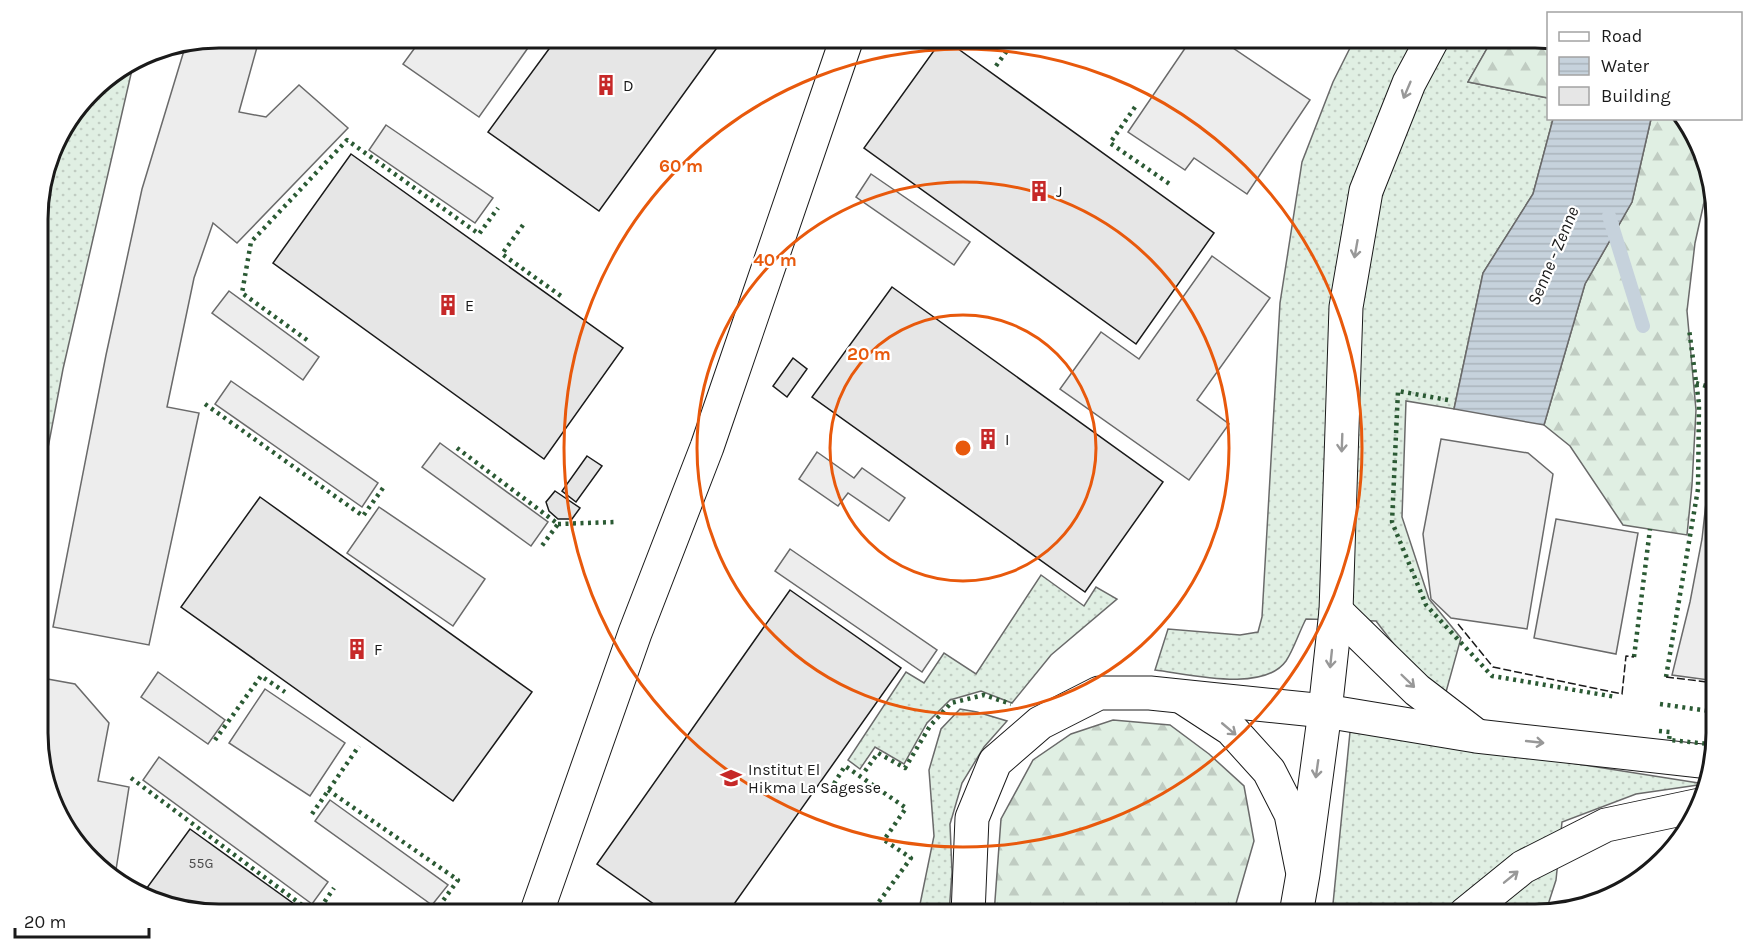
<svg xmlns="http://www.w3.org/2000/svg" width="1754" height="952" font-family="Karla,sans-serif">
	<defs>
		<pattern id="grass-dots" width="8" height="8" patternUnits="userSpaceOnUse" patternTransform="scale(1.5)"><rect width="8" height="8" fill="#e0efe3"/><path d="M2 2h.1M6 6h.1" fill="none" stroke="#c0ccc2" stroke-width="1.8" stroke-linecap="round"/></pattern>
		<pattern id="forest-firs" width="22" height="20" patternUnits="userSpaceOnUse" patternTransform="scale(1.5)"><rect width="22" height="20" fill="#e0efe3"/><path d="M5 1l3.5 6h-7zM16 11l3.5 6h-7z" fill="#c0ccc2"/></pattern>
		<pattern id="water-rules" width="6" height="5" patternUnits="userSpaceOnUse" patternTransform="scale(1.5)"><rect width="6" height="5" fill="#c6d2dc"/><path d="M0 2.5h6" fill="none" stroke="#aab4bc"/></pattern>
	</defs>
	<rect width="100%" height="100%" fill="#fff"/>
	<g fill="url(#grass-dots)" stroke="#6a6a6a" stroke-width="1.5">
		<path d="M1355,38h138l-25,44 80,16v20l5,1 -20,75 -50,79 -29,136 -48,-8 -4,116 27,82 32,39 -15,54 -37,-28 -33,-43 -70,-2c-7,13 -12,30 -20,42 -23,32 -97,13 -131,9l13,-41 72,6 18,-3 4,-15 18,-314 22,-141 31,-80z"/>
		<path d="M134,61l-71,308 -24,126 -1,-288 18,-68 43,-56z"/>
		<path d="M1041,575l43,31 12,-19 21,12 -66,56 -39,48 -31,-12 -31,9 -23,23 -23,41 -29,-17 -15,22 -12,-9 58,-88 18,11 20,-30 32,21z"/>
		<path d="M960,709l17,3 30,9 -23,26 -22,36 -12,41 2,48 -3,42h-31l16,-78 -5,-66 12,-41z"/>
		<path d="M1350,732l88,10 267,42 -69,10 -74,28 -6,58 -11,34h-213z"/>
	</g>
	<g fill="url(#forest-firs)" stroke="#6a6a6a" stroke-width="1.5">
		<path d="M1493,38h42l13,3v57l-80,-16z"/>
		<path d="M1651,119h35l23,61 -14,63 -8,68 9,99 -4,75 -5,50 -64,-10 -53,-79 -26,-21 41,-141 47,-82z"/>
		<path d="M1113,720l57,5 39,29 35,32 10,55 -21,73h-239l7,-95 32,-59 38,-26z"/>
	</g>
	<g fill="#ededed" stroke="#6a6a6a" stroke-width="1.5">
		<path d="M219,38h33l7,2 -20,72 27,5 33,-32 49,43 -111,115 -24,-20 -19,55 -27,129 32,6 -50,232 -96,-18 53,-272 36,-166 44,-145z"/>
		<path d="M422,38h113l-56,79 -76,-53z"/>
		<path d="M1192,38h26l92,62 -63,94 -53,-36 -9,12 -57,-38z"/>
		<path d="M386,125l107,73 -18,25 -106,-73z"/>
		<path d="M871,174l99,68 -16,23 -98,-68z"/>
		<path d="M1212,256l58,42 -73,102 32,24 -40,56 -129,-91 41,-57 38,27z"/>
		<path d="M229,291l90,66 -16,23 -91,-67z"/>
		<path d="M231,381l147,102 -16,24 -147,-103z"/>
		<path d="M1716,412v269l-44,-6 18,-73 12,-63z"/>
		<path d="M1441,439l87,14 25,21 -26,155 -76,-11 -20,-19 -8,-65z"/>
		<path d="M440,443l108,79 -17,24 -109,-79z"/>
		<path d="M817,452l37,26 8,-10 43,30 -16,23 -41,-28 -10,13 -39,-27z"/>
		<path d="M379,507l106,72 -32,47 -106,-73z"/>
		<path d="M1556,519l82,14 -22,121 -82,-16z"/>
		<path d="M790,549l147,101 -15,22 -147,-101z"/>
		<path d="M158,672l67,48 -17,24 -67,-47z"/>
		<path d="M42,678l33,6 34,39 -11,58 31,6 -14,89 -40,-33 -36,-86v-57z"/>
		<path d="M265,689l80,54 -35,53 -81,-53z"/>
		<path d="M159,757l169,125 -16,22 -169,-124z"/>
		<path d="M330,800l118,85 -16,20 -117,-84z"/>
	</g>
	<path fill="url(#water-rules)" stroke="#6a6a6a" stroke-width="1.5" d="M1553,119h98l-19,83 -47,82 -41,141 -90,-16 29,-136 50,-79z"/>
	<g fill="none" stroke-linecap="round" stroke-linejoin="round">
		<path stroke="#c6d2dc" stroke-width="14" d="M1609,216l34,110"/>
	</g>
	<g fill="#e6e6e6" stroke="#1a1a1a" stroke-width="1.5">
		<path d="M557,38h167l-125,173 -111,-79z"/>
		<path d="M943,38l271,195 -78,111 -272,-196z"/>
		<path d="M351,154l272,194 -79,111 -271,-196z"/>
		<path d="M892,287l271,195 -78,110 -273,-195z"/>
		<path d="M793,358l14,11 -20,28 -14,-11z"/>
		<path d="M587,456l15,10 -26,36 -14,-11z"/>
		<path d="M555,491l25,17 -8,11h-14l-9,-8 -3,-9z"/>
		<path d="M260,497l272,195 -79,109 -272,-194z"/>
		<path d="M790,590l111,78 -174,246h-59l-71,-50z"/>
		<path d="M190,829l118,85h-89l-78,-18z"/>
	</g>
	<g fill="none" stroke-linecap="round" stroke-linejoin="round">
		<defs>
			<g id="street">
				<path d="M1336,611l81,79 56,43"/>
				<path d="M1185,699l46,30 38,42 22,43 11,55"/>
				<path d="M536,914l99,-281 72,-186 140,-409"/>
				<path d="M968,914l4,-96 23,-56 45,-39 59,-30h51l175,18 151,25 234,26"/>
			</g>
			<g id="highway">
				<path d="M1296,914l7,-40 22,-163 11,-100 10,-304 20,-116 43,-108 24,-45"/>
				<path d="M1465,914l58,-47 83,-42 94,-20"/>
			</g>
		</defs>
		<use href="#street" stroke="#1a1a1a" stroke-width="35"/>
		<use href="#highway" stroke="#1a1a1a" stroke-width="35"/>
		<use href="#street" stroke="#fff" stroke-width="33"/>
		<use href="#highway" stroke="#fff" stroke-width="33"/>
		<g stroke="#2b5a34" stroke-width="4.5" stroke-dasharray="3 4.5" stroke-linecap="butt">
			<path d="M1178,43l4,-5"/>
			<path d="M996,66l20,-28"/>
			<path d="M1135,107l-25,36 61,42"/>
			<path d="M523,225l-21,29 59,42"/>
			<path d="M307,340l-65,-47 9,-51 96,-102 132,94 19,-26"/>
			<path d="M1696,383l20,6"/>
			<path d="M1448,400l-50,-9 -6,131 34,83 66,71 124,21"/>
			<path d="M205,404l158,112 20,-28"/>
			<path d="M457,448l101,76 -17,23"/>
			<path d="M558,524l57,-2"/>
			<path d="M1634,657l16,-128"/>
			<path d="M1666,677l32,-188 1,-85 -10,-75"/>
			<path d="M1660,704l56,8"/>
			<path d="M1659,731l11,1 -1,8 40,4 1,-6 5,1"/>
			<path d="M215,740l46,-64 24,16"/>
			<path d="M865,771l13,-18 27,15 25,-42 21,-23 33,-8 27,9"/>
			<path d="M131,778l183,136"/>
			<path d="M328,790l130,90 -21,29"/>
			<path d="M830,790l15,-24 61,42 -22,32 27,18 -41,56"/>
			<path d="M312,814l47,-68"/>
			<path d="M316,914l18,-26"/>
		</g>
		<g stroke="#1a1a1a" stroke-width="1.5" stroke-dasharray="8 3" stroke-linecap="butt">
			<path d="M1458,624l35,43 129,27 4,-38 8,1"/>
			<path d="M1666,677l50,6"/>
		</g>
	</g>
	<defs><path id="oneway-shaft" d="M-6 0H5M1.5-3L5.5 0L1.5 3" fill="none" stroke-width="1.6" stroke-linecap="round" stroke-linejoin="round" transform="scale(1.5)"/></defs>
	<g stroke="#989898">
		<use href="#oneway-shaft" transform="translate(1407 90) rotate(113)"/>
		<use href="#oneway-shaft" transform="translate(1356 249) rotate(100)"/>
		<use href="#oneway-shaft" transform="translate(1342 443) rotate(92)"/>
		<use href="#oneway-shaft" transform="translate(1331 659) rotate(96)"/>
		<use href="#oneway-shaft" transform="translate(1408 681) rotate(44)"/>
		<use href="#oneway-shaft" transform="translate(1229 729) rotate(40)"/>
		<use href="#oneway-shaft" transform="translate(1535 742) rotate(6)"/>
		<use href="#oneway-shaft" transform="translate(1317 769) rotate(98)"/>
		<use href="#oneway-shaft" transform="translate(1511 877) rotate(-39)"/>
	</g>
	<g fill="none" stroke="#e8590c" stroke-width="3">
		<circle cx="963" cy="448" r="133"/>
		<circle cx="963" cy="448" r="266"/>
		<circle cx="963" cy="448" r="399"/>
	</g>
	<defs>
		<symbol id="building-bare" viewBox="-9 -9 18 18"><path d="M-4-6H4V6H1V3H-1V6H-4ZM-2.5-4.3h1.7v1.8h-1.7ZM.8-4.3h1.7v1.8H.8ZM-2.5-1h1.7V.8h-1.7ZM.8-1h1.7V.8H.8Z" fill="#c62828" stroke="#fff" stroke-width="2.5" paint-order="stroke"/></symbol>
		<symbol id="school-bare" viewBox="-9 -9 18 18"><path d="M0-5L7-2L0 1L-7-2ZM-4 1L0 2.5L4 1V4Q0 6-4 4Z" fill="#c62828" stroke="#fff" stroke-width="2.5" paint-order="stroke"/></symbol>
	</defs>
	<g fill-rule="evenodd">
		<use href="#building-bare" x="591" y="70" width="30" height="30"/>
		<use href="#building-bare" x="1024" y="176" width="30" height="30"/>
		<use href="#building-bare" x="433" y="290" width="30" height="30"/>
		<use href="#building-bare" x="973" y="424" width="30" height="30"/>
		<use href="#building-bare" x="342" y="634" width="30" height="30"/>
		<use href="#school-bare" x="716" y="763" width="30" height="30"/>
	</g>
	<g text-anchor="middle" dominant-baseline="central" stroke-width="4.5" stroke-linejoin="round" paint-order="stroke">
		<g font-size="14" fill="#4d4d4d">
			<text x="201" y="863">55G</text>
		</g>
		<g font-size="16" fill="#1a1a1a" stroke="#fff" text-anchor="start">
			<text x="623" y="85">D</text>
			<text x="1056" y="191">J</text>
			<text x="465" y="305">E</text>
			<text x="1005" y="439">I</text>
			<text x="374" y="649">F</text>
			<text x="748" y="769">Institut El<tspan x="748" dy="18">Hikma La Sagesse</tspan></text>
		</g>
		<g font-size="18" font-style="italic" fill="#1a1a1a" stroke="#fff">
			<text transform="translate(1553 256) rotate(-67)">Senne - Zenne</text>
		</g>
	</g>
	<path d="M0 0H1754V952H0ZM219 48H1535A171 171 0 0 1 1706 219V733A171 171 0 0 1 1535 904H219A171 171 0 0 1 48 733V219A171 171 0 0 1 219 48Z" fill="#fff" fill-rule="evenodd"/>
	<path fill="none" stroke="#1a1a1a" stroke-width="3" d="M219 48H1535A171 171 0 0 1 1706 219V733A171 171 0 0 1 1535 904H219A171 171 0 0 1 48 733V219A171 171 0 0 1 219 48Z"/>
	<circle cx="963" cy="448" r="9" fill="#e8590c" stroke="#fff" stroke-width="3"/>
	<g font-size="18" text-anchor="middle" font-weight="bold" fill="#e8590c" stroke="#fff" stroke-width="4.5" stroke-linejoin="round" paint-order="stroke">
		<text x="681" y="172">60 m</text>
		<text x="775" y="266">40 m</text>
		<text x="869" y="360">20 m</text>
	</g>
	<rect x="1547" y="12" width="195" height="108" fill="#ffffff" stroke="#a3a3a3" stroke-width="1.5"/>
	<rect x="1559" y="32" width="30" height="9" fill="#ffffff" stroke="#a3a3a3" stroke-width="1.5"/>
	<text x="1601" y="42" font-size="18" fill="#1a1a1a">Road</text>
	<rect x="1559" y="57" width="30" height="18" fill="url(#water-rules)" stroke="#a3a3a3" stroke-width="1.5"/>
	<text x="1601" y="72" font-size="18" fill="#1a1a1a">Water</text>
	<rect x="1559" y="87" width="30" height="18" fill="#e6e6e6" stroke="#a3a3a3" stroke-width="1.5"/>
	<text x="1601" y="102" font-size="18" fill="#1a1a1a">Building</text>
	<path d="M15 928v9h134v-9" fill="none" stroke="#1a1a1a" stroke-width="3"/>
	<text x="24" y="928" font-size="18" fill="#1a1a1a" stroke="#ffffff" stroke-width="4.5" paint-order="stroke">20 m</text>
</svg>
